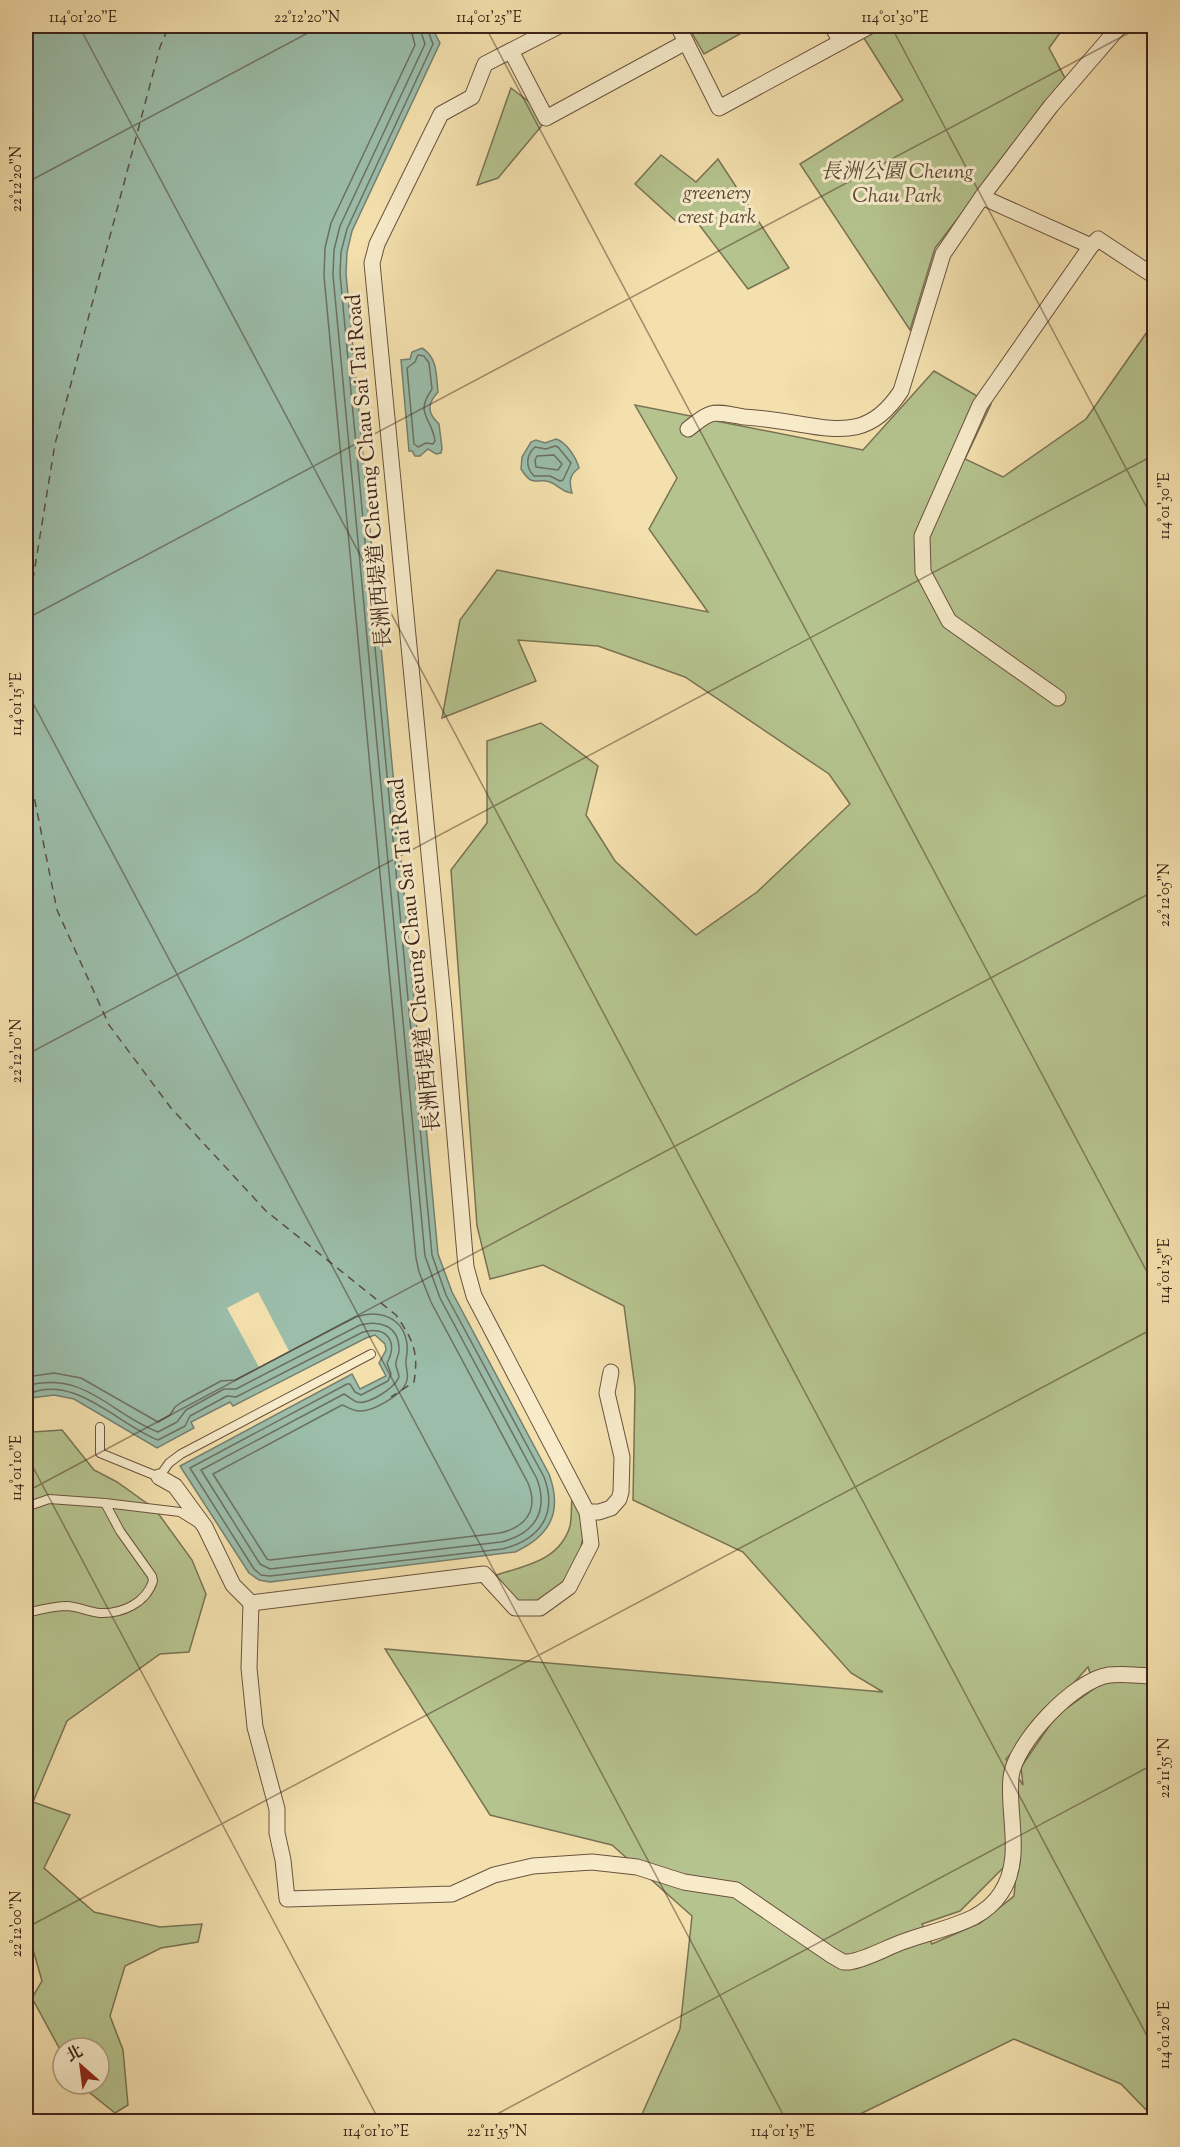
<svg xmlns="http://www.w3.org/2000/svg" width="1180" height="2147" font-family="'Sorts Mill Goudy','Noto Serif TC',serif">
	<rect width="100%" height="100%" fill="#f3e0ad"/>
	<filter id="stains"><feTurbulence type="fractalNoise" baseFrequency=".00333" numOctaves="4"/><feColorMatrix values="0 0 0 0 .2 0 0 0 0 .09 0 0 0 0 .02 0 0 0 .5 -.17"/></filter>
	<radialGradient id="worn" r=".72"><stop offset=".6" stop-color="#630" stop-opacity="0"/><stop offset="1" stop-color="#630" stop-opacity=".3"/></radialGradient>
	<g fill="#b5c38e" stroke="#797254" stroke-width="1.5" fill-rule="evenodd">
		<path d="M688,26h66l-50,28z"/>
		<path d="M879,26h186l-16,22 16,30 -130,170 -25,82 -110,-166 103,-64 -41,-65z"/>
		<path d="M511,88l26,20 7,15 -46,55 -21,7z"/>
		<path d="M661,155l35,27 22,-23 71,109 -41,21 -57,-75 -14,8 -42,-38z"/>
		<path d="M1154,322v1796l-33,-34 -107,-45 -160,78 -5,4h-210l41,-92 12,-113 -80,-71 -122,-30 -105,-166 498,43 -32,-19 -108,-121 -110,-52 2,-112 -11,-82 -81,-41 -53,14 -13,-53 -26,-356 36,-47v-82l54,-18 57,43 -12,49 29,46 81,74 61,-43 93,-88 -21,-30 -144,-97 -87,-31 -80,-6 18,41 -94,37 18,-98 37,-50 211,42 -59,-83 28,-51 -42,-73 228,45 71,-79 57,33 -26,55 38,18 83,-58zM1088,1667l7,21 -39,28 -35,51 2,18 -17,-26zM1018,1853l-4,43 -34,27 -48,21 -10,-20 38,-13z"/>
		<path d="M62,1430l32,40 23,12 38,27 37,51 14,34 -17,58 -29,2 -93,67 -34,81 37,13 -26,53 50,44 66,15 42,-3 -4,18 -37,6 -36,18 -15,50 13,34 5,55 -13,8 -36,-29h20v-36h-36v7l-31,-57 10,-17 -12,-42 -4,-3v-454l6,-11 1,-39z"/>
		<path d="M572,1497l8,15 4,22 -5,21 -17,29 -22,18 -23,-1 -24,-25c31,-10 67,-15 77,-50 2,-9 1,-20 2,-29z"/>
	</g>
	<g fill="#9bbdaa" stroke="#757f70" stroke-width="1.5">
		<path d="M26,26h405l9,17 -88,188 -5,21 -1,22 92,980 14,38 97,182c14,38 1,62 -34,78l-245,30 -11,-2 -10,-7 -69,-107 172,-92 8,15 26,-13 -7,-13 7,-13 -1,-6 -10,-9 -9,3 -133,68 -3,-4 -39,20 3,6 -37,20 -83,-49 -20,-4 -23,3 -5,3z"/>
		<path d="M422,348c16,10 14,27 16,44 -11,12 -11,21 1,32l3,24 -1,5 -5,1 -8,-5 -8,7h-5l-3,-5h-3l-8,-91 9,-1 2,-7z"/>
		<path d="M556,439c10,3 20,18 23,29 -10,7 -10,14 -7,25 -10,-1 -14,-8 -22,-11 -15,-5 -16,7 -29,-13l1,-12 9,-15 5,-2 9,3z"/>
	</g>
	<path fill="#f3e0ad" d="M258,1292l31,59 -30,16 -32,-59z"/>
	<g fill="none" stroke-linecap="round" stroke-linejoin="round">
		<g stroke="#6c7062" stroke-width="1.5">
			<path d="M418,355l6,1 5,7 3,26c-18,26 0,28 3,52l-2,3 -7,-1 -8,4 -4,-3 -7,-76 8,-6z"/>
			<path d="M555,446l3,1 13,16 -8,17 -3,1 -10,-5h-16c-9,-9 -8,-21 1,-29l11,2z"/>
			<path d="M554,455l8,9 -4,6 -22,-3 -1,-7 2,-4z"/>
			<path d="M26,1377l28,-4 27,5 77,44 12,-7 5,-8 7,-5 39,-21 14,-1 121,-63c33,-11 57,10 50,43 -1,8 4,15 0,23 -4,12 -34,29 -47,28 -6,0 -11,-4 -17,-6l-129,69 54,85 3,1 230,-27c26,-6 39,-23 28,-50l-97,-181 -12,-30 -3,-14 -92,-982 1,-28 6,-25 84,-178 -5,-19"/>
			<path d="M26,1386c59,-16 83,27 132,46l19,-10 9,-12 38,-21h12l124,-64c19,-5 38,0 39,23 1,6 -3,10 -3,15 -1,4 3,9 3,14 -4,11 -31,28 -42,25 -5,-2 -9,-6 -13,-8l-143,76 59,94 10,5 231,-27c33,-8 48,-30 36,-63l-97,-181 -15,-42 -92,-981 1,-25 6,-24 85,-182 -6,-18"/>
			<path d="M26,1395c48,-23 91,29 132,45l27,-14 5,-10 37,-20 9,1 127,-65c23,-7 36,10 24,31l4,11 -3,7 -27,14 -6,-3 -5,-8h-3l-157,84 64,101 7,6 9,1 232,-27c38,-9 56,-35 42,-72l-98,-182 -14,-40 -92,-981 1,-22 6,-23 86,-185 -7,-18"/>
		</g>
		<g stroke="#595044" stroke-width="1.5" stroke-dasharray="8 6" stroke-linecap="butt">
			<path d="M26,622l29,-178 105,-397 9,-21"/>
			<path d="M26,702l1,60 30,148 52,115 62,83 95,103 130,104c17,25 23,37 18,67l-23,15"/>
		</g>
		<defs>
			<g id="lane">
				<path d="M100,1427v26l59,24 10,-14 12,-9 190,-100"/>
				<path d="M26,1507l23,-8 56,4 75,9 16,10"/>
				<path d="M26,1613c13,-3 27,-7 42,-7 11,1 21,6 32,7 22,1 46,-10 53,-32l-1,-5 -32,-45 -15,-28"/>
			</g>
			<g id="street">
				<path d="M678,26l41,82 151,-82"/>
				<path d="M832,26l9,16"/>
				<path d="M511,51l35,67 140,-76"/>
				<path d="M982,197l109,49 7,-7 56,37"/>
				<path d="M688,429c7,-5 15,-13 23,-15 9,-3 24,2 33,3 18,1 37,4 55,7 46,8 74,10 102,-33l42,-137 41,-60 67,-88 69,-80"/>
				<path d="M1058,698l-109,-77 -26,-49 -1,-36 58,-131 111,-159"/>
				<path d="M159,1477l16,9 30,41 28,58 18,18"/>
				<path d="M587,1512h12l12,-4 8,-9 2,-7 1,-35 -15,-64 4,-21"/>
				<path d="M251,1603l233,-29 31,34h25l29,-21 22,-43 -4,-32 -113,-216 -8,-29 -22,-258 -72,-746 5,-19 64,-130 31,-17 13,-33 74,-38"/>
				<path d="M251,1603l-2,65 6,59 22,82v24l6,27 4,39 165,-5 42,-19 39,-9 59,-4 45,5 47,15 52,8 95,65 12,7h6c19,-3 38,-15 56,-21 22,-8 47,-13 69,-24 11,-6 20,-13 27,-24 23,-35 6,-78 10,-116 4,-34 63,-97 98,-102 14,-2 31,1 45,1"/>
			</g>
		</defs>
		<use href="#lane" stroke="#6a523e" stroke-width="10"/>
		<use href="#street" stroke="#6a523e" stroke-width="17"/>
		<use href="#lane" stroke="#f7ebca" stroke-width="8"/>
		<use href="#street" stroke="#f7ebca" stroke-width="15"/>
	</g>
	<path fill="none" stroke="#3d2219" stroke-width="1.5" stroke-opacity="0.45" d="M79,26l1075,2023M485,26l669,1259M891,26l263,495M26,183l295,-157M26,619l1116,-593M26,690l761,1432M26,1055l1128,-600M26,1454l354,668M26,1492l1128,-601M26,1928l1128,-600M482,2122l672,-358"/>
	<g text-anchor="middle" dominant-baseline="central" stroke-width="6" stroke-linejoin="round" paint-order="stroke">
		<g font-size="21" font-style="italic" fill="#5b4a36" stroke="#f7ebca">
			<text x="897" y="173">長洲公園 Cheung<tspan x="897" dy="24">Chau Park</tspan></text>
			<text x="717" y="194">greenery<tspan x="717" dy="24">crest park</tspan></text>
		</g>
		<g font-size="21" fill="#3d2219" stroke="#f7ebca">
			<text transform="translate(370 471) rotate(-95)">長洲西堤道 Cheung Chau Sai Tai Road</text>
			<text transform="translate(416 955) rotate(-96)">長洲西堤道 Cheung Chau Sai Tai Road</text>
		</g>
	</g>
	<rect width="1180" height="2147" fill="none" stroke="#f3e0ad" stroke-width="66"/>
	<g transform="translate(81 2066) rotate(332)"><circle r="28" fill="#f7ebca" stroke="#ad9b83" stroke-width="1.5"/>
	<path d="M0-4.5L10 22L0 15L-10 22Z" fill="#8f2418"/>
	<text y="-9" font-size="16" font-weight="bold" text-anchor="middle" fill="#3d2219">北</text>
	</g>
	<rect x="33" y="33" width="1114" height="2081" fill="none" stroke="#3d2219" stroke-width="2"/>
	<g font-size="15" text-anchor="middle" fill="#3d2219">
		<text x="83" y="22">114°01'20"E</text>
		<text x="307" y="22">22°12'20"N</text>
		<text x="489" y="22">114°01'25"E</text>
		<text x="895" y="22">114°01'30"E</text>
		<text transform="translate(16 179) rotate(-90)" y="5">22°12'20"N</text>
		<text transform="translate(1164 506) rotate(-90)" y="5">114°01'30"E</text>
		<text transform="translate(16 704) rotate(-90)" y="5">114°01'15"E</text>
		<text transform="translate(1164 895) rotate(-90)" y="5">22°12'05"N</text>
		<text transform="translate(16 1051) rotate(-90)" y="5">22°12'10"N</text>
		<text transform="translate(1164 1271) rotate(-90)" y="5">114°01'25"E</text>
		<text transform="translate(16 1468) rotate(-90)" y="5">114°01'10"E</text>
		<text transform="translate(1164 1768) rotate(-90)" y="5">22°11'55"N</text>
		<text transform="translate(16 1924) rotate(-90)" y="5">22°12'00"N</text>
		<text transform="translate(1164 2035) rotate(-90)" y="5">114°01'20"E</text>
		<text x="376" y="2136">114°01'10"E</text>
		<text x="497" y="2136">22°11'55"N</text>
		<text x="783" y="2136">114°01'15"E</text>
	</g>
	<rect width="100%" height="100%" filter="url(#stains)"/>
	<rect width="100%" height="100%" fill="url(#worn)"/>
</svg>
